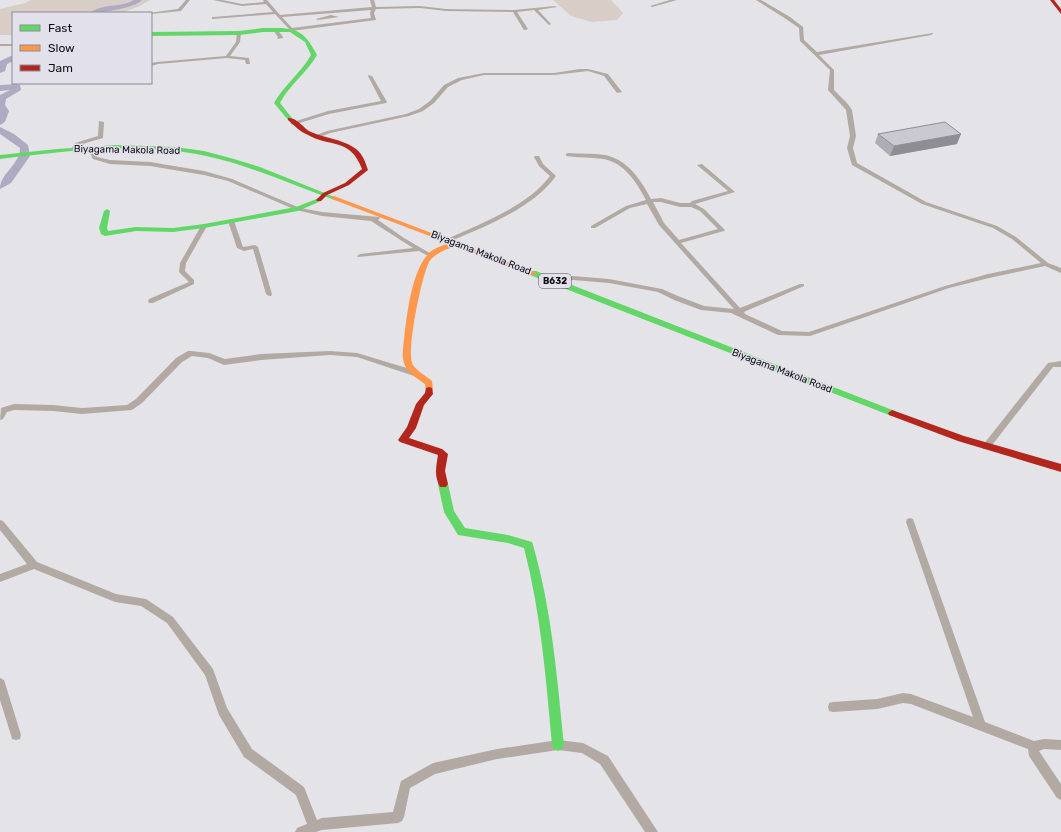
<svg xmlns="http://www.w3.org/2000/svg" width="1061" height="832" font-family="Rubik,sans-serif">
	<rect width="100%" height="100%" fill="#e3e3e8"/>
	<g fill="#d9cdc7">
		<path d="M31,0h119l-10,6 -19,7h-108v22h-13v-26l25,-6z"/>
		<path d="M553,0h58l12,13 -6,7 -25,2 -21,-6z"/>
	</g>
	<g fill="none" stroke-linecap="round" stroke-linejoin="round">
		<g fill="#adaac2" fill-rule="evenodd">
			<path d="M134,0h8c-7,8 -41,13 -52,13 12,-10 32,-5 44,-13z"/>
			<path d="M13,55v6l-6,3 -2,7 -5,2v-12z"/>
			<path d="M17,84l3,1 1,5 -15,9 -1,6 4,6 -4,11 -5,3v-30l10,-5 -10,1v-6z"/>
			<path d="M0,127l14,7 14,11 2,11 -19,27 -11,6c0,-16 20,-24 20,-41l-20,-14z"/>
		</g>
		<g fill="#b2a9a3" fill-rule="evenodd">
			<path d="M186,0h4l-9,11 -30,3v-1h-2l29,-4z"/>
			<path d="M213,0h9l20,4 22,-2 -1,-2h4l13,15 92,-8 -2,-7h4l2,7 44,-1 26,3 68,1 41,-4 2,1 -19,3 13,14 -2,1 -15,-15 -17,2 11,17 -2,1h-2l-11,-18 -67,-1 -26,-3 -44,1 -2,4 2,7 -85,11 -16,-17 -63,5v-2h2l59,-5 -7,-8 -24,2zM371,10l-1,3 1,5 -79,10 -10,-11z"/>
			<path d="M670,0h7l-25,7 -2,-1z"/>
			<path d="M756,0h5l29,17 13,10 1,13 13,12 116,-19v1l-2,1 -112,20 15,15v20l13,13 5,7 4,26 -3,12 4,15 69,39 71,24 19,11 32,26 13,5v5l-16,-7 -56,12 -40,10 -40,14 -99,34 -32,-1 -47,-22 -30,-3 -27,-10 -16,-8 -49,-9 -36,-3 -23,1v-2l2,-1 21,-2 36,3 53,10 16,7 26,10 30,3 -75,-84 -12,-21 -17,4 -35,20h-4v-2l35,-20 20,-6c-9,-17 -22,-38 -43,-41 -12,-2 -25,-1 -37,-3v-2l2,-1c12,1 25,0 37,2 23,5 36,25 46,44l10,-1 19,5h10l2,-2 36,-10 -31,-26 5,-1 33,28 -40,12 9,5 21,21 -1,1 -43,12 59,65 60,-24h4v2l-60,26 1,2 37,17 27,1 136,-46 43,-12 53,-11 -29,-24 -19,-11 -71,-24 -70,-39 -5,-17 3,-12 -4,-26 -18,-20 2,-20 -30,-29 -1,-13 -13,-9zM653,202h8l19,5h11l9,4 18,18 -39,11 -15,-17z"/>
			<path d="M331,15l8,2 -21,3 -2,-1z"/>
			<path d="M273,29h4l6,8v1l-6,1 1,-2 -5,-7z"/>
			<path d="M239,32l2,1 -1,9 -10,14 19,2 1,6h-4l-1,-4 -18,-2 -69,6 -7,2v-3l6,-1 69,-6 10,-14 1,-9z"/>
			<rect x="0" y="44" width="13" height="2"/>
			<path d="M580,69h8l20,5 14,18 -5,1 -13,-17 -16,-5 -34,4h-70l-22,5 -14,7 -14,16 -11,8 -14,5 -79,17 -13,5 -3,-2 13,-5 79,-17 13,-5 11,-8 14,-16 14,-7 26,-5h70z"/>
			<path d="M368,75l4,1 15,26 -1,1 -57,11 -36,11 -3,-2 38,-12 53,-10 -13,-25z"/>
			<path d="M99,121l5,1 -1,16 -24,7 -3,5h-4l-1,-1 4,-6 23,-7z"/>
			<path d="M91,147l3,2 3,8 13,3 40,2 54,9 28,8 68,29 22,4 57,5 1,1 -2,2 26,18 29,17 -1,1h-4l-9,-5 -61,6 -1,-1 3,-2 53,-6 -42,-27 -49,-5 -26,-6 -68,-29 -24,-6 -54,-9 -40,-2 -17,-5 -5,-10z"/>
			<path d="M535,156h4l4,8 13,12c-24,33 -71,50 -107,66h-4v-2c34,-16 82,-33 105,-64l-11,-10 -5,-9z"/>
			<path d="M231,219l3,2 9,26 12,-2 3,2 14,47 -1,2h-2l-3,-2 -13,-45 -9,2 -7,-3 -9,-27z"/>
			<path d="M204,224l3,2 -21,37 -1,8 9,9v4l-41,19h-4l-1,-2 1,-2 40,-17 -10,-10 1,-9 21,-37z"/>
			<path d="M188,351h3l18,2 16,6 36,-5 69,-3 27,2 63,19 1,2 -4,3 -60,-20 -27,-2 -69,5 -37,5 -16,-7 -16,-2 -10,6 -40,41 -10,7 -50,4 -29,-3 -39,-1 -7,2 -4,7 -3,1 1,-12 13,-4 39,1 29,3 45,-3 9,-6 40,-41z"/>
			<path d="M1061,361v6h-8l-64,82h-6l-1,-2 1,-2 65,-82z"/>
			<path d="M910,518l3,1 1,3 71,200 49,19 10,-2 17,1v10l-17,-1 -5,2 22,33v16l-4,-2 -28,-42 -1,-7 -117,-45 -8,-1 -26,6 -44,3 -4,-1 -1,-4 1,-4 4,-1 44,-3 26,-6 8,1 62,23 -67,-195 1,-3z"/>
			<path d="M0,520l3,1 34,41 79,32 30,5 27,18 40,52 14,39 25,41 52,38 13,33 5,-2 71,-6 8,-31 32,-18 64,-14 61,-9 25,3 25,13 50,76h-13l-45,-68 -18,-11 -24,-3 -61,9 -62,15 -25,14 -6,29 -2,4 -4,2 -76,7 -6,2h-21l2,-4 10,-4 -11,-29 -52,-38 -25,-42 -14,-40 -38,-52 -26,-17 -26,-4 -81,-33 -34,13v-8l27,-10 -27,-34z"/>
			<path d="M0,678l4,2 1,3 16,52 -1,4 -4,1 -4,-1 -1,-4 -11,-35z"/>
		</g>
		<g fill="#63d668" fill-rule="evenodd">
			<path d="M263,28c30,0 39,-2 54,27 -10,18 -28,30 -37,48l12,15v2h-4l-14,-17c10,-18 27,-30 37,-48l-6,-13 -15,-10h-27l-24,3 -88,1v-4l88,-1z"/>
			<path d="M116,145l59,2 29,4 30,8 26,8 77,31 -3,2 -2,-1c-42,-15 -83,-34 -126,-43 -67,-15 -139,-5 -206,3v-4l57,-6z"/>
			<path d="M319,198l2,1v2l-23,10 -94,17 -31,4 -37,-1 -31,5 -4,-2 -2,-6 5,-17 3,-2 3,2 -3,17 1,3 28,-4 37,1 31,-4 92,-17z"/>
			<path d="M530,271h6l359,140 1,2 -4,3 -3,-1 -359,-140z"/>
			<path d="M443,480l3,1 2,3 6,27 11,17 43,7 24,7 1,3c19,66 24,132 31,200l-2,4 -4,2 -4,-2 -2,-4c-6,-66 -11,-132 -28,-197l-16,-5 -50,-8 -14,-23 -6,-28 2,-3z"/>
		</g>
		<path fill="#ff974d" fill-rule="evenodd" d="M334,196l203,77 -4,2h-3l-75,-29c-10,4 -20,7 -26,16 -7,13 -24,93 -16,103 4,6 13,11 19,16l1,9 -1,2h-6l-1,-8c-15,-11 -24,-15 -22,-35 3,-26 7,-77 26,-96 5,-5 13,-7 19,-10l-116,-44v-2z"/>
		<g fill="#b3261e" fill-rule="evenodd">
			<path d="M1050,0h4l7,9v5z"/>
			<path d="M288,118c9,-1 16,11 23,14 13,6 30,7 42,15 9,5 12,14 15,23l-19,15 -22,10 -6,6h-4l-1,-1 7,-7 22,-10 17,-14c-12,-32 -32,-21 -56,-35 -7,-3 -12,-9 -18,-14z"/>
			<path d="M429,387l3,1 1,6 -9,11 -8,23 -7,10 33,11 6,5 -3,17 3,13 -2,3h-6c-6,-11 -4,-20 -2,-32l-38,-13 -2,-2 9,-13 9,-23 9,-11 1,-5z"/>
			<path d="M892,410l72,26 97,28v8l-103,-31 -69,-26 -1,-2z"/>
		</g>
	</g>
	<path fill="#aeadb5" d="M878,134l79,10 -67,12 -15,-13z"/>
	<path fill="#8d8d93" d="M961,134l-4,10 -67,12 4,-10z"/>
	<path fill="#cac9d2" stroke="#8d8d93" d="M945,122l16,12 -67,12 -16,-12z"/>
	<g text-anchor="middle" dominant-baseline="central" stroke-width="3" stroke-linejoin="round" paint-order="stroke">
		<rect fill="#e1e0eb" stroke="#4d4d52" stroke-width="1" x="539" y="274" width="32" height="14" rx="3"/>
		<g font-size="9" font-weight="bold" fill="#0e0e11">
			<text x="555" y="281">B632</text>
		</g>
		<g font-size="10" fill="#0e0e11" stroke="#e1e0eb">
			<text transform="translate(127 150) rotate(1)">Biyagama Makola Road</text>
			<text transform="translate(481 253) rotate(21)">Biyagama Makola Road</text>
			<text transform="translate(782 371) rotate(21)">Biyagama Makola Road</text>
		</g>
	</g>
	<rect x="12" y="12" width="140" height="72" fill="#e1e0eb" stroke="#8d8c94"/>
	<rect x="20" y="25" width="20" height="6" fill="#63d668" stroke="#8d8c94"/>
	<text x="48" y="32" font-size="12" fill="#0e0e11">Fast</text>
	<rect x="20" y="45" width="20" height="6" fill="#ff974d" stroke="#8d8c94"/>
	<text x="48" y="52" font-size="12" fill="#0e0e11">Slow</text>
	<rect x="20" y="65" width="20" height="6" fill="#b3261e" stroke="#8d8c94"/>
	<text x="48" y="72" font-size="12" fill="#0e0e11">Jam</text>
</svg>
